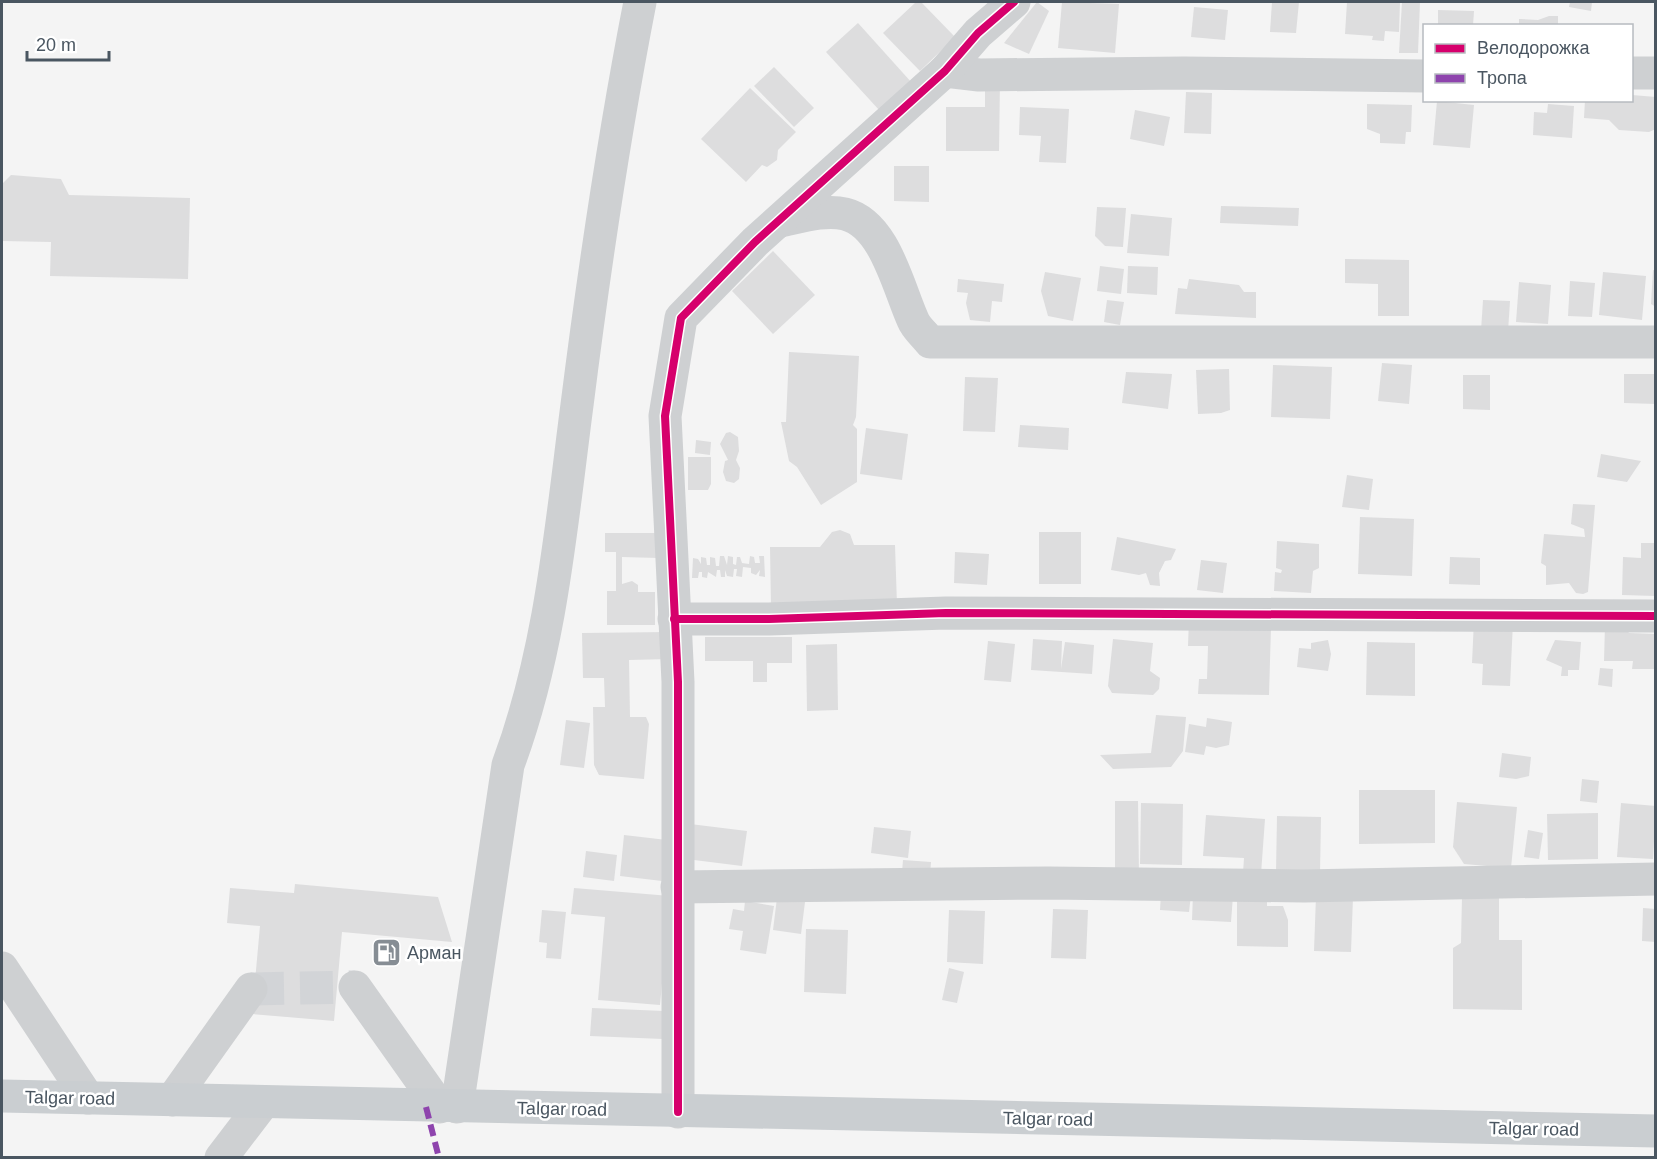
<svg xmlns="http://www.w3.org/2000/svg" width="1657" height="1159" font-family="Arial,sans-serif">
	<rect width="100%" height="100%" fill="#f4f4f4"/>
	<g fill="#ddddde">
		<path d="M916,2h5l34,35 -35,34 -37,-38z"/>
		<path d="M1037,2l12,9 -20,43 -25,-11z"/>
		<path d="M1062,2l57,2 -4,49 -57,-5z"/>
		<path d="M1272,2h27l-3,31 -26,-1z"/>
		<path d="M1347,2h53l-1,30 -14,-1 -1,10 -12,-1 1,-4 -28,-2z"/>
		<path d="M1402,2h18l-2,51h-19z"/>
		<path d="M1570,2h22l-1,9 -22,-4z"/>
		<path d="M1194,7l34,3 -3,30 -34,-3z"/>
		<path d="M1438,10l36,1 -1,15h-35z"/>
		<path d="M1549,16h9v10h-39v-7l19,1z"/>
		<path d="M858,23l54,60 -32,28 -54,-59z"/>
		<path d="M774,67l40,41 -20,19 -40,-41z"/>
		<path d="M985,80h15l-1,71h-53v-44h39z"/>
		<path d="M750,88l46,44 -18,18 -1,10 -10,7 -5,-2 -16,17 -45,-43z"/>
		<path d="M1186,92l26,1 -1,41 -27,-1z"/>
		<path d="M1632,95l24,2v32l-7,3 -30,-2 -10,-10 -25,-2 1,-18h47z"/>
		<path d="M1437,101l37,4 -4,43 -37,-3z"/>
		<path d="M1367,104l45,1 -1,27h-5l-1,12 -25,-1v-9l-13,-5z"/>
		<path d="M1548,104l26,2 -2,32 -39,-3 1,-23 13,1z"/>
		<path d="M1020,107l49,2 -3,54 -27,-1 2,-26 -22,-1z"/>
		<path d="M1135,110l35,7 -6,29 -34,-7z"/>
		<path d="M894,166h35v36l-35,-1z"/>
		<path d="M11,175l50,4 8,16 121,3 -2,81 -138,-3 1,-34 -49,-1v-57z"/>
		<path d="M1221,206l78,2 -1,18 -78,-3z"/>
		<path d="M1097,207l29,1 -3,39 -18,-1 -10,-10z"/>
		<path d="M1131,214l41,4 -3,38 -42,-3z"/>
		<path d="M773,251l42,44 -42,39 -41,-43z"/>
		<path d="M1345,259l64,1v56h-31v-32l-33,-1z"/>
		<path d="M1100,266l24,3 -3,25 -24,-3z"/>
		<path d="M1128,266l30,1 -1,28 -30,-2z"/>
		<path d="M1653,270l3,1v36l-5,-3z"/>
		<path d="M1045,272l36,6 -8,43 -25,-5 -7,-25z"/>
		<path d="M1603,272l43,4 -4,44 -43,-5z"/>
		<path d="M958,279l46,5 -2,18 -10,-1 -2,21 -20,-2 -4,-17 2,-10 -11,-1z"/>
		<path d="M1189,279l50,6 5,7h12v26l-81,-4 3,-26 9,1z"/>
		<path d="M1570,281l25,2 -3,34 -24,-1z"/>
		<path d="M1519,282l32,3 -3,39 -32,-2z"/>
		<path d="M1107,300l17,2 -4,23 -16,-3z"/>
		<path d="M1483,300l27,1 -2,31 -27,-1z"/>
		<path d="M789,352l70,4 -3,61 -3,8 4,4v53l-36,23 -24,-38 -8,-6 -8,-39h5z"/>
		<path d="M1382,363l30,2 -3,39 -31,-3z"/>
		<path d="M1273,365l59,2 -2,52 -59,-2z"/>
		<path d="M1229,369l1,41 -9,3 -23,1 -2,-44z"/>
		<path d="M1126,372l46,2 -4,35 -46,-6z"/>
		<path d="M1624,374h32v30l-32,-1z"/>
		<path d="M1463,375h27v35l-27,-1z"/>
		<path d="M965,377l33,1 -3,54 -32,-1z"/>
		<path d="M1020,425l49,3 -1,22 -50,-3z"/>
		<path d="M866,428l42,6 -6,46 -42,-6z"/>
		<path d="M730,432l8,5 1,14 -3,9 4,8 -1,11 -5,4 -8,-2 -3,-9 2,-11 3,-1 -8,-16 6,-11z"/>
		<path d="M696,440l15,2 -1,13 -15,-2z"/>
		<path d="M1601,454l40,7 -14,21 -30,-5z"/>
		<path d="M688,457h23v27l-3,6h-20z"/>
		<path d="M1347,475l26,4 -4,31 -27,-3z"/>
		<path d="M1573,504l22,1 -7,87 -5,2 -7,-1 -7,-10 -23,2v-19l-5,-3 3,-29 41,3 -1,-8 -13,-5z"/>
		<path d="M1360,517l54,2 -2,57 -54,-2z"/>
		<path d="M840,530l10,4 4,11h41l2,60 -126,2 -1,-60h50l12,-15z"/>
		<rect x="1039" y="532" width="42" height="52"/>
		<path d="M605,533h53v25l-36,-1v27l10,-3 6,4v7h17v33h-48v-34h9v-39h-11z"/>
		<path d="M1117,537l59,12 -5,11 -6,1 -6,12 1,13 -10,-1 -4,-12 -7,2 -28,-5z"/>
		<path d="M1277,541l42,3v24l-6,3 -2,22 -37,-2 1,-19 6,1 1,-3 -6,-2z"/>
		<path d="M1641,543h15v53l-34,-1 1,-38 18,1z"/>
		<path d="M955,552l34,2 -2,31 -33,-2z"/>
		<path d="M720,556h4l3,9 1,-9 5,1v7l3,1 1,-8h3l2,6 7,1 1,-8 4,1 1,6h5l-1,-7h5l1,21 -6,-1 1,-6 -4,5 -5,-2v-5l-8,-1 -1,10 -6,-1 1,-7h-3l-1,8 -6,-1 -2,-6v7h-4l-1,-7h-3l-1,7 -8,-5 -1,6 -5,-1v-5h-3l-1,6h-6l1,-20 5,1 3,5v-7l5,1 1,7h3v-8l5,1 1,8h3z"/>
		<path d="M1450,557l30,1v27l-31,-1z"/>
		<path d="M1201,560l26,3 -4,30 -26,-3z"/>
		<path d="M1189,619l82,8 -2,68 -71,-1 1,-15h8l1,-33h-20z"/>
		<path d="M1474,620l39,2 -3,64 -28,-1 1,-21 -11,-1z"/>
		<path d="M1605,625l19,1 5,7 27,1v35h-24l1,-8h-29z"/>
		<path d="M668,632l1,27 -40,1 1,57h16l3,7 -5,55 -45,-4 -5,-10 -1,-58h12l-1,-29h-21l-1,-45z"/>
		<path d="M705,637h87v26h-25v19h-14v-21h-48z"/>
		<path d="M1033,639l29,2 -1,28 4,-27 29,3 -2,29 -61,-4z"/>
		<path d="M1113,639l40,4 -3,28 10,7 -1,11 -6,6 -41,-2 -4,-7z"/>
		<path d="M1328,640l3,14 -3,17 -31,-4 2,-19 12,1v-6z"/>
		<path d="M1555,640l26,2 -2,28h-11v6h-7l1,-9 -16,-7z"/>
		<path d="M988,641l27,3 -4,38 -27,-2z"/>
		<path d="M1367,642l48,1v53l-49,-1z"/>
		<path d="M837,644l1,66 -31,1 -1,-66z"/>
		<path d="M1600,668l13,1 -1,18 -14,-2z"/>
		<path d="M1156,715l30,2 -3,34 -12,16 -58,2 -13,-14 51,-2z"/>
		<path d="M1207,718l25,4 -3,23 -13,3 -10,-2 -2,9 -19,-3 4,-28 17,3z"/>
		<path d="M566,720l24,3 -6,45 -24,-3z"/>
		<path d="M1502,753l29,4 -2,19 -13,3 -17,-2z"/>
		<path d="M1582,779l17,2 -2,22 -17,-2z"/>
		<path d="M1359,790h76v53l-76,1z"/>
		<path d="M1115,801h23l1,74h-24z"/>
		<path d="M1457,802l60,5 -6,61 -47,-4 -11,-17z"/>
		<path d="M1141,803l42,1 -1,61 -42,-1z"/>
		<path d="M1621,803l35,3 -3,53 -36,-2z"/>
		<path d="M1598,813v46l-50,1 -1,-46z"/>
		<path d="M1206,815l59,4 -4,55 -18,-1 1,-15 -41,-2z"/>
		<path d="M1277,816l44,1 -1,56 -44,-1z"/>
		<path d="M690,824l57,7 -5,35 -56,-7z"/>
		<path d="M874,827l37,4 -3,27 -37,-5z"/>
		<path d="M1528,830l15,3 -4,26 -15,-2z"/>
		<path d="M624,835l43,5 -5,41 -42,-5z"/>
		<path d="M586,851l31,4 -3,26 -31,-4z"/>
		<path d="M903,860l28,2 -1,13 -28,-3z"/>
		<path d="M295,884l143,13 14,45 -110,-10 -8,89 -82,-7 8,-88 -33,-3 3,-35 64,5z"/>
		<path d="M574,888l96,8 -10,109 -62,-5 7,-83 -34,-3z"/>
		<path d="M1161,894l30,1 -2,17 -29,-2z"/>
		<path d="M1193,894l40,2 -2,26 -39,-2z"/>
		<path d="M1316,896l37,1 -2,55 -37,-1z"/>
		<path d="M1462,896h37v44h23v70l-69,-1v-61l8,-5z"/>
		<path d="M777,898l28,4 -4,32 -28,-4z"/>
		<path d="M1237,899h30v7h16l5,14v27l-51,-1z"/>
		<path d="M745,901l29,5 -8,48 -26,-4 3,-19 -14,-2 4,-20 11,2z"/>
		<path d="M1643,908l13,1v33l-14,-1z"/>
		<path d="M1053,909l35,1 -2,49 -35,-1z"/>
		<path d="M542,910l24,2 -5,47 -15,-1 1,-15 -8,-1z"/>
		<path d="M949,910l36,1 -2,53 -36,-2z"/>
		<path d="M806,929l42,1 -2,64 -42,-2z"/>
		<path d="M949,968l15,4 -7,31 -15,-3z"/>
		<path d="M592,1008l72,3 -1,28 -73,-3z"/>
	</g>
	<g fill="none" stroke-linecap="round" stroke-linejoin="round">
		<path stroke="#d2d4d7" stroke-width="33" stroke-dasharray="33 16" stroke-linecap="butt" d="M251,989l104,-2"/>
		<g stroke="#ced0d2" stroke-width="33">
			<path d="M945,71l34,4 205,-2 240,3"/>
			<path d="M1632,73h24"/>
			<path d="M781,221c19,-4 44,-12 64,-7 40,10 53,73 68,106 3,8 12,15 17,22h726"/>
			<path d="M674,619h95l177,-6 710,3"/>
			<path d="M677,887l371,-4 256,3 352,-7"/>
			<path d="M2,968l86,130"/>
			<path d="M355,987l85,120"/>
			<path d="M172,1100l79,-111"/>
			<path d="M457,1107l51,-342c43,-115 53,-238 69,-360 17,-135 37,-270 63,-403"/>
			<path d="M678,1112v-430l-13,-266 16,-98 74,-76 190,-171 33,-38 36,-31"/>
			<path d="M221,1158l42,-55"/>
		</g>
		<path stroke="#caced1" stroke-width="33" d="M2,1096l1654,35"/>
		<path stroke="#8e44ad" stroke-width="6" stroke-dasharray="12 6" stroke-linecap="butt" d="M426,1107l13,51"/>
		<defs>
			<g id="cycleway">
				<path d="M674,619h95l177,-6 710,3"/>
				<path d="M678,1112v-430l-13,-266 16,-98 74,-76 190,-171 33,-38 36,-31"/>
			</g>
		</defs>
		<use href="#cycleway" stroke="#fff" stroke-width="11"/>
		<use href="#cycleway" stroke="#d6006c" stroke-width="8"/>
	</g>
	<defs>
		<symbol id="fuel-square" viewBox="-11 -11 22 22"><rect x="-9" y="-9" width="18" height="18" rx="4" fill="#868d94" stroke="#fff"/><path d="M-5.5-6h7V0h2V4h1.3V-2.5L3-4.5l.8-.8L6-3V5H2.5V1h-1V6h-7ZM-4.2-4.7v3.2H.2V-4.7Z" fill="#fff"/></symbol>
	</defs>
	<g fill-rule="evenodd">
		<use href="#fuel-square" x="370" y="936" width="33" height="33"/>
	</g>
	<g text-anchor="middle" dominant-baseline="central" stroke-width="5" stroke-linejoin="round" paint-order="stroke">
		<g font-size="18" fill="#4a5661" stroke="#fff" text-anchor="start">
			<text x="407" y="953">Арман</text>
		</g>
		<g font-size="18" fill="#4a5661" stroke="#fff">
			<text transform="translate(70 1098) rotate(1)">Talgar road</text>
			<text transform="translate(562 1109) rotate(1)">Talgar road</text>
			<text transform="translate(1048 1119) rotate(1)">Talgar road</text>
			<text transform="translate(1534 1129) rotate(1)">Talgar road</text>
		</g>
	</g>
	<rect width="1657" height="1159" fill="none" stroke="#4a5661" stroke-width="6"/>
	<rect x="1423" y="24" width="210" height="78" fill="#ffffff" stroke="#b7bbc0" stroke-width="1.5"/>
	<rect x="1435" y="44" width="30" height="9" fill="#d6006c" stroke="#b7bbc0" stroke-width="1.5"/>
	<text x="1477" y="54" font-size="18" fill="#4a5661">Велодорожка</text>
	<rect x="1435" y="74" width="30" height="9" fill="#8e44ad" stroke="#b7bbc0" stroke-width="1.5"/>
	<text x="1477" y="84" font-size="18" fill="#4a5661">Тропа</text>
	<path d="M27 51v9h82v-9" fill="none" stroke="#4a5661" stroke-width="3"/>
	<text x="36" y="51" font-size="18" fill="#4a5661" stroke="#ffffff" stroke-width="4.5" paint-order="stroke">20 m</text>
</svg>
